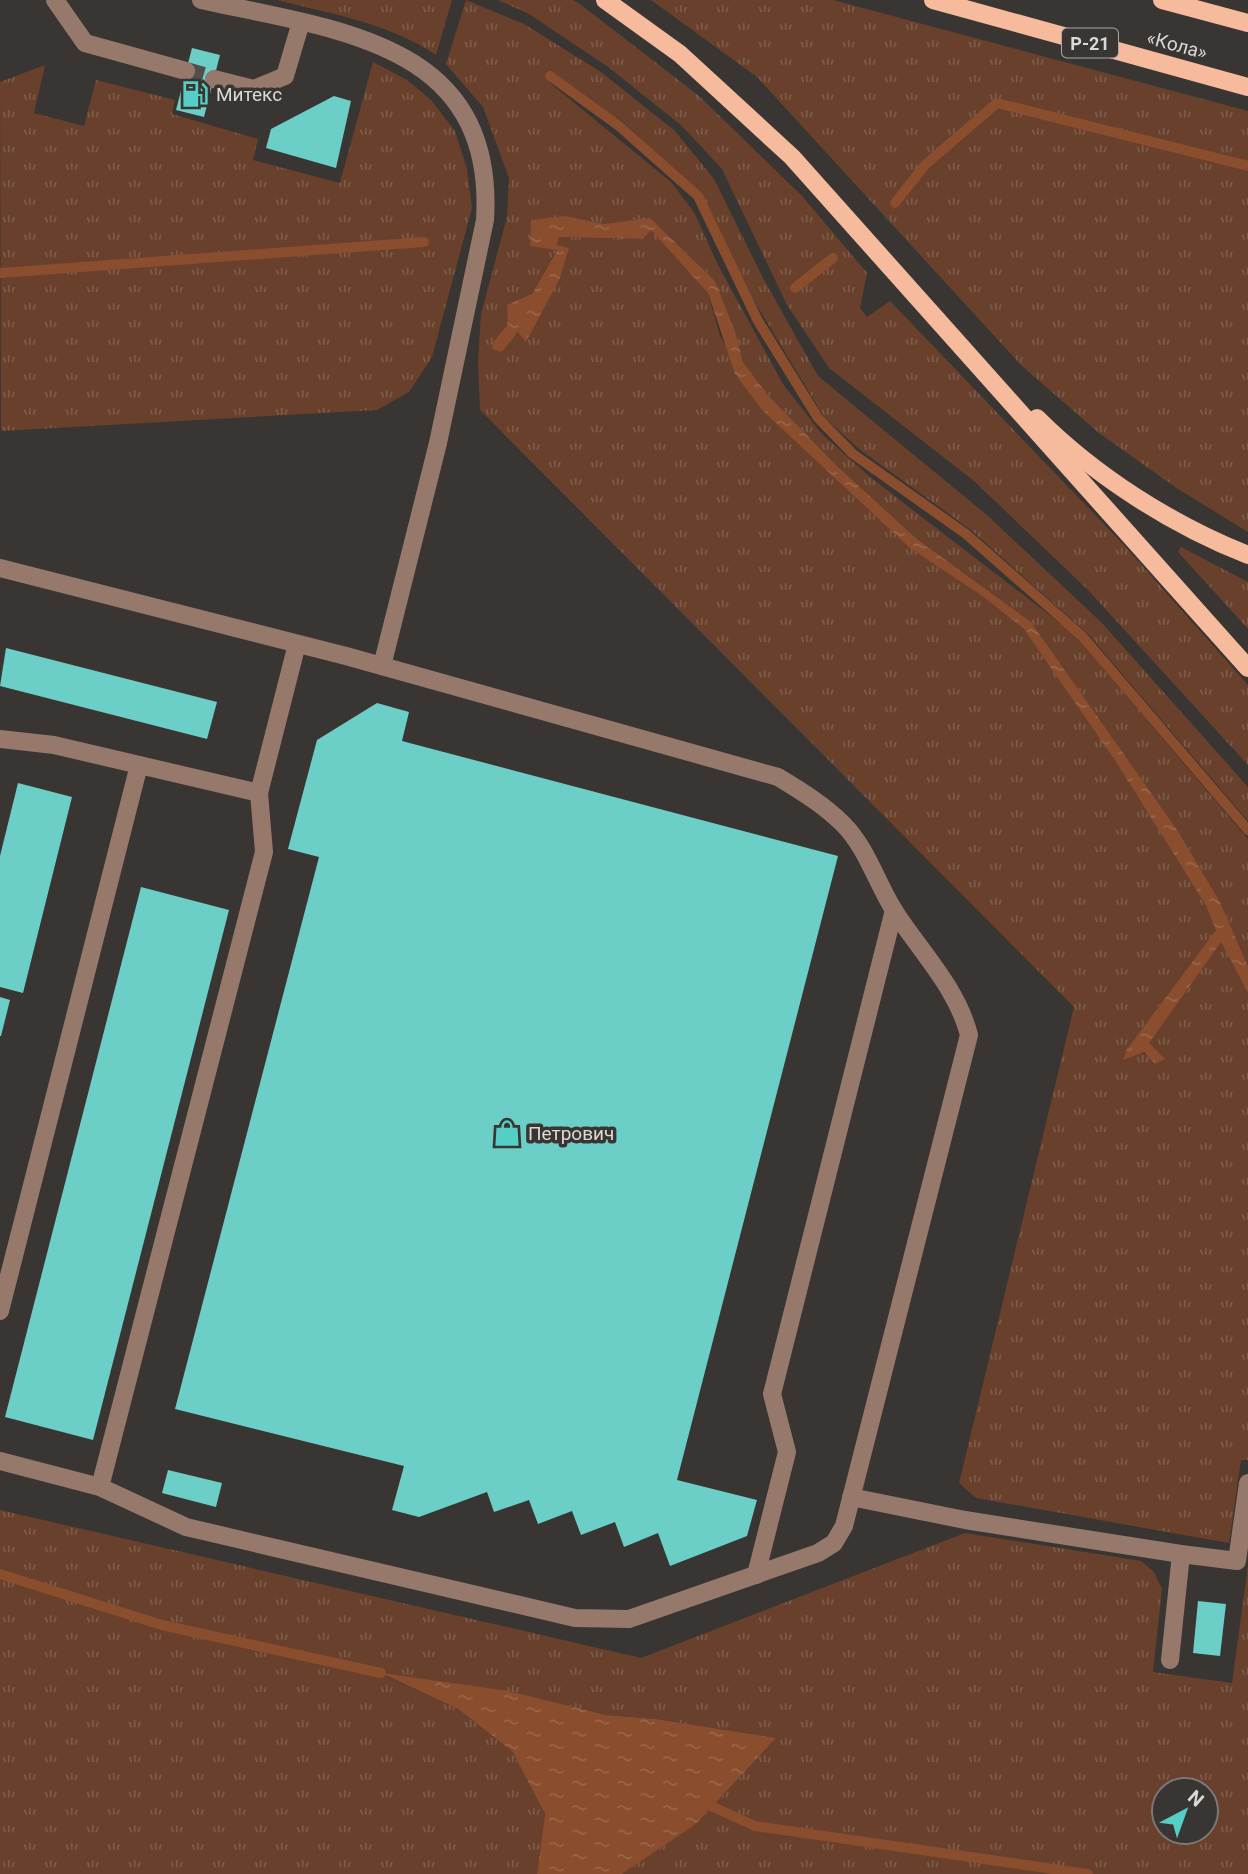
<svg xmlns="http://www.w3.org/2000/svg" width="1248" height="1874" font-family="Roboto,sans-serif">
	<defs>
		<pattern id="grass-tufts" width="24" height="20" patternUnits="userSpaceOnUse" patternTransform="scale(1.75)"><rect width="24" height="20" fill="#68402b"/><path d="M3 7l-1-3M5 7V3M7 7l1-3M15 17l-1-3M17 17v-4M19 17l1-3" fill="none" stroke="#7d5b49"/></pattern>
		<pattern id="water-ripples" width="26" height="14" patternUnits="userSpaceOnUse" patternTransform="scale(1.75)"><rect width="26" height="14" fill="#8a4d2d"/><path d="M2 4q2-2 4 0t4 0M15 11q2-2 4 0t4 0" fill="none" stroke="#9a664b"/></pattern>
	</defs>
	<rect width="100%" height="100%" fill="#393533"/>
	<g fill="url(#grass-tufts)" fill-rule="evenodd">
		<path d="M277,0h175l-16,55c-47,-32 -105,-41 -159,-55z"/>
		<path d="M466,0l58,24 77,48 74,59 39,48 49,99 55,98 170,140 114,107 146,164v34l-160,-187 -117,-104 -112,-81 -35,-32 -77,-128 -47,-96 -76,-70 -78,-52 4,12 121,99 23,30 24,53 65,119 38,49 49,44 204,157 174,205v127l-28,-64 -42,-71 -147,-209 -114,-83 -80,-73 -70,-72 -24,-32 -8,-31 -20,-50 -65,-62 -46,5 -38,-8 -34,11 -2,18 27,4 -25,45 -38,47 8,11 16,-20 9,9 42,-93 -12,-3 2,-8 84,2 8,-10 57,64 12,43 43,75 260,217 93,134 89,142 11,26 -89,119 37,10 -16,-16 73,-102 27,52v467h-7l-12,83 -253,-45 -17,-15 115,-476 -594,-597 -2,-49 3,-47 26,-97 2,-39 -26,-71 -37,-43z"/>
		<path d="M498,0h75l7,4 119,92 103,100 65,77 -7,35 7,9 23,-16 233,243 125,141v80l-160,-175 -114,-109 -145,-113 -42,-63 -65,-136 -40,-43 -74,-59 -79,-53z"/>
		<path d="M651,0h182l415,111v421l-70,-43 -79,-56 -78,-68 -264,-288z"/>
		<path d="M373,62l34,18 24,20 24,31 12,38 5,39 -40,149 -23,35 -32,18 -376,21 -1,-349 45,-17 -11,48 50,13 12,-46 79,20 -3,14 86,25 -5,21 87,23z"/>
		<path d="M1181,547l67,35v47l-70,-77z"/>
		<path d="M0,1510l641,148 324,-125 176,28 13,11 8,17 -9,83 79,11 16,-117v308h-626l74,-50 80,-86 -120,-19 -50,-4 -97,-24 -125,-16 74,34 54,42 33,63 -8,60h-537zM1164,1790h42v42h-42z"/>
	</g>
	<g fill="url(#water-ripples)">
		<path d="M566,216l38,8 46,-6 65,63 20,50 8,31 24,32 70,72 80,73 114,83 147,209 42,71 28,64v27l-27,-51 -72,101 16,16 -10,5 -11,-12 -21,8 4,-11 89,-119 -11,-26 -89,-142 -93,-134 -42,-33 -71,-47 -147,-137 -28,-37 -27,-81 -57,-63 -8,9 -84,-2 -2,8 12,3 -9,30 -34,64 -8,-10 -16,20 -10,-3 2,-8 14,-17 -1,-19 25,-11 25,-44 -27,-4 1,-26z"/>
		<path d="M381,1673l128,18 97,24 50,4 120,19 -80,86 -74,50h-85l8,-60 -33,-63 -54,-42z"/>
	</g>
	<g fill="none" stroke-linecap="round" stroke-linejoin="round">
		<g stroke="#8a4d2d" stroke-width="10">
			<path d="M550,76l69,50 79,70 60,125 60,97 35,36 113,80 116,102 166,194"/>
			<path d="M895,203l30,-38 72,-62 251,63"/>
			<path d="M0,273l424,-31"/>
			<path d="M795,288l38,-30"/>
			<path d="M0,1574l162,51 219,48"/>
			<path d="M711,1806l44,20 333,48"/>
		</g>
	</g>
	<g fill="#6ccfc7">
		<path d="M192,48l28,7 -16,62 -28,-7z"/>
		<path d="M334,96l17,5 -15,67 -70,-20 5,-19z"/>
		<path d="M6,648l211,54 -10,37 -207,-53z"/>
		<path d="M377,703l32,9 -7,29 436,115 -161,624 80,20 -10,36 -77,30 -12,-33 -34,14 -9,-25 -34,13 -9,-24 -34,13 -9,-24 -35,12 -7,-20 -68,25 -27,-7 12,-44 -229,-57 144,-552 -31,-8 29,-109z"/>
		<path d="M18,783l54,14 -49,196 -23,-6v-131z"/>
		<path d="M141,887l88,23 -136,530 -88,-23z"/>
		<path d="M0,997l10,3 -9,36h-1z"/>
		<path d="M168,1470l54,13 -6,24 -54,-14z"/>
		<path d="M1198,1601l28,3 -6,52 -27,-3z"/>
	</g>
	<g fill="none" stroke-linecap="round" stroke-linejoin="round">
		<path stroke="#514e4c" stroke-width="18" stroke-dasharray="18 9" stroke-linecap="butt" d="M186,71l28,8"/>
		<g stroke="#96796b" stroke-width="18">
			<path d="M55,0l30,43 101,28"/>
			<path d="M201,0c134,30 295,41 284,220l-47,223 -56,223"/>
			<path d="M214,79l40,10 31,-13 16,-54"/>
			<path d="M0,568l346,88 432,121c23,14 46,28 65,47 24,24 34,60 52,88 26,40 62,76 74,123l-125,491 -10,17 -16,10 -189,66 -54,-1 -389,-91 -86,-40 -100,-26"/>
			<path d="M0,739l54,6 205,48"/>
			<path d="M0,1311l139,-546"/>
			<path d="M100,1487l164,-635 -5,-59 38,-149"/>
			<path d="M851,1497l114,23 216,34 -11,106"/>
			<path d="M1181,1554l56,7 11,-78"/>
			<path d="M756,1575l31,-123 -15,-58 122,-484"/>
		</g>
		<g stroke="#f6bb9d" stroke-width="18">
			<path d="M605,0l75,54 112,103 456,511"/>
			<path d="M933,0l315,87"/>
			<path d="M1162,0l86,23"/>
			<path d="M1037,418c58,58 135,107 211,137"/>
		</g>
	</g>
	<defs>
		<symbol id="fuel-bare" viewBox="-9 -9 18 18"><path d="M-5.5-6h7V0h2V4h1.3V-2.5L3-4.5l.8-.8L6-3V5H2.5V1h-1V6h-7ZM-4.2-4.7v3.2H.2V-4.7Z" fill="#55cec5" stroke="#393533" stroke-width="2.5" paint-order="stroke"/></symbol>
		<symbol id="shop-bare" viewBox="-9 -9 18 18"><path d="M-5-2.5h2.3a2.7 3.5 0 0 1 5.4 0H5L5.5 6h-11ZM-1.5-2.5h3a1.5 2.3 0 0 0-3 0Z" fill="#55cec5" stroke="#393533" stroke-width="2.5" paint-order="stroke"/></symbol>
	</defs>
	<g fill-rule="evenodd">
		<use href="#fuel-bare" x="176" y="75" width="38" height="38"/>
		<use href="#shop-bare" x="488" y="1114" width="38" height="38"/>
	</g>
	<g text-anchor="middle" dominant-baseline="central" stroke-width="7" stroke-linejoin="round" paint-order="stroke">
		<rect fill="#393533" stroke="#aaa8a6" stroke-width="2" x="1062" y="28.5" width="56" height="29" rx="5"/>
		<g font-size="18" font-weight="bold" fill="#dbd9d8">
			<text x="1090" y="43">Р-21</text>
		</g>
		<g font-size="19" fill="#dbd9d8" stroke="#393533">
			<text transform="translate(1177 45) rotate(15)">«Кола»</text>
		</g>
		<g font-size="19" fill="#dbd9d8" stroke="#393533" text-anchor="start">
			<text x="216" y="94">Митекс</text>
			<text x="528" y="1133">Петрович</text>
		</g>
	</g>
	<g transform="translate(1185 1811) rotate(41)"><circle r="33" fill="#393533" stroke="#7a7775" stroke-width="2"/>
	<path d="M0-5L12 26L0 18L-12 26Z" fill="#55cec5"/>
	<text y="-10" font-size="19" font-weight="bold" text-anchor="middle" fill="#dbd9d8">N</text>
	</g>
</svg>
